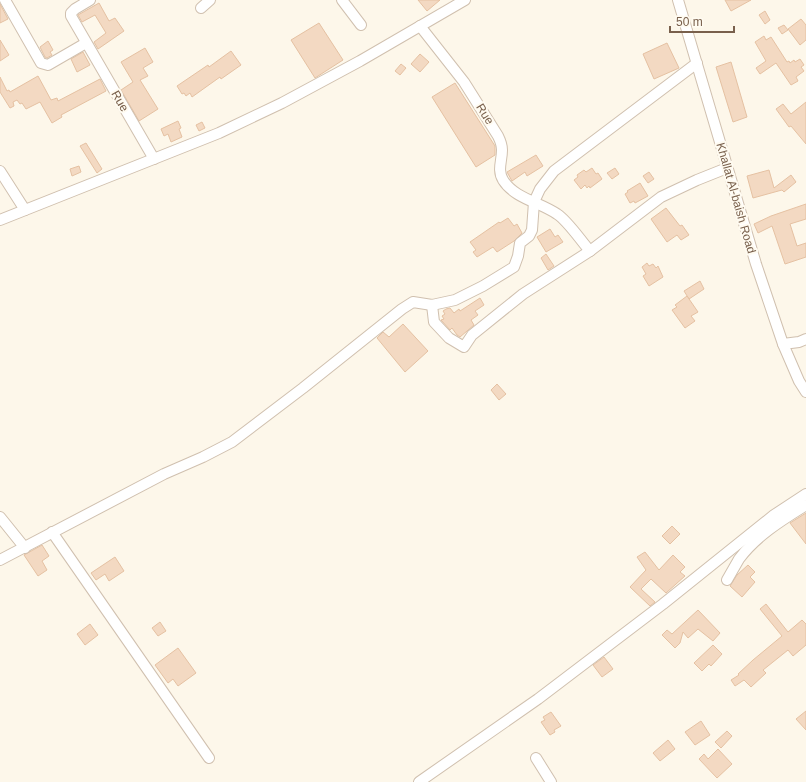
<svg xmlns="http://www.w3.org/2000/svg" width="806" height="782" font-family="Arial,sans-serif">
	<rect width="100%" height="100%" fill="#fdf7ea"/>
	<g fill="#f3d9c2" stroke="#e5c1a2">
		<path d="M418,0h22l-13,11z"/>
		<path d="M725,0h26l-20,11z"/>
		<path d="M99,3l10,18 6,-3 9,13 -26,18 -4,-7 12,-9 -11,-18 -13,7 -4,-7z"/>
		<path d="M0,4l8,15 -8,4z"/>
		<path d="M765,11l5,9 -5,4 -6,-9z"/>
		<path d="M801,19l5,6v15l-6,5 -12,-16z"/>
		<path d="M319,23l24,37 -28,18 -24,-38z"/>
		<path d="M784,25l4,5 -6,4 -4,-6z"/>
		<path d="M764,36l2,4 5,-3 16,25 2,-1 1,2 4,-3 1,2 5,-3 4,6 -3,2 3,4 -8,6 2,4 -7,4 -15,-22 -16,11 -4,-6 10,-7 -11,-19z"/>
		<path d="M0,40l9,15 -9,6z"/>
		<path d="M48,41l5,9 -3,2 2,3 -5,3 -2,-1 -5,-10z"/>
		<path d="M667,43l12,25 -25,11 -11,-25z"/>
		<path d="M145,48l8,14 -10,6 5,8 -8,4 18,29 -19,12 -18,-31 12,-8 -12,-20z"/>
		<path d="M231,51l10,14 -20,14 -1,-2 -28,20 -2,-4 -4,3 -2,-3 -2,1 -5,-8 31,-21 1,2z"/>
		<path d="M83,52l7,13 -13,7 -6,-13z"/>
		<path d="M420,54l9,8 -9,10 -9,-8z"/>
		<path d="M731,62l16,55 -14,5 -17,-55z"/>
		<path d="M401,64l5,4 -6,7 -5,-4z"/>
		<path d="M38,76l13,24 6,-2 1,3 42,-22 6,12 -45,24 1,2 -10,6 -12,-21 -14,7 -4,-6 -2,1 -3,-4 -4,2 1,4 -4,2 -10,-16v-15l7,14 2,-1 1,2z"/>
		<path d="M455,83l40,63v9l-19,12 -44,-70z"/>
		<path d="M806,102v42l-15,-18 -2,1 -13,-18 7,-5 8,10z"/>
		<path d="M178,121l3,7 -2,1 3,8 -11,5 -3,-8 -4,2 -3,-7z"/>
		<path d="M202,122l3,6 -6,3 -3,-6z"/>
		<path d="M86,143l16,26 -5,4 -17,-27z"/>
		<path d="M536,155l7,11 -16,10 -2,-4 -13,9 -5,-9z"/>
		<path d="M79,166l2,6 -9,4 -2,-7z"/>
		<path d="M592,168l4,6 2,-1 4,6 -12,9 -1,-2 -2,2 -2,-3 -4,4 -7,-9 4,-3 -1,-2 7,-5 2,2z"/>
		<path d="M615,168l4,6 -7,5 -5,-6z"/>
		<path d="M769,170l5,18 17,-13 5,7 -12,10 -2,-2 -29,8 -6,-22z"/>
		<path d="M649,172l5,7 -6,4 -5,-7z"/>
		<path d="M640,183l8,13 -13,7 -1,-2 -4,2 -5,-9 3,-2 -1,-1z"/>
		<path d="M806,204v15l-16,5 7,22 9,-3v14l-21,7 -13,-38 -14,7 -4,-9 17,-8z"/>
		<path d="M666,208l14,18 2,-1 7,10 -8,5 -4,-5 -10,7 -16,-23z"/>
		<path d="M508,218l6,8 3,-2 5,9 -8,8 -17,11 -4,-5 -16,10 -4,-5 3,-2 -6,-8 29,-20 1,1z"/>
		<path d="M550,229l5,8 3,-2 5,7 -17,10 -9,-15z"/>
		<path d="M546,254l8,12 -6,4 -7,-12z"/>
		<path d="M647,263l2,3 4,-2 3,4 2,-2 5,11 -14,9 -6,-10 3,-2 -4,-7z"/>
		<path d="M700,281l4,8 -15,10 -5,-8z"/>
		<path d="M687,296l11,16 -7,4 4,5 -10,7 -13,-18 5,-3 -2,-2z"/>
		<path d="M480,298l4,7 -9,6 3,4 -7,5 3,5 -14,12 -3,-2 -5,-7 -2,2 -9,-10 3,-1 -2,-3 3,-2 -2,-3 3,-2 4,-1 4,5 5,-4 1,2z"/>
		<path d="M403,324l25,27 -23,21 -28,-34 6,-6 6,5z"/>
		<path d="M497,384l9,10 -7,6 -8,-10z"/>
		<path d="M806,513v31l-16,-21z"/>
		<path d="M672,526l8,8 -10,10 -8,-8z"/>
		<path d="M42,545l7,11 -7,5 5,9 -9,6 -14,-21z"/>
		<path d="M645,552l14,18 14,-15 12,12 -5,5 5,4 -19,17 -15,-14 -10,10 14,13 -5,4 -20,-19 16,-17 -9,-13z"/>
		<path d="M115,557l9,14 -15,10 -4,-7 -9,6 -5,-7z"/>
		<path d="M748,565l7,7 -5,5 5,5 -13,15 -12,-11 7,-11z"/>
		<path d="M766,604l22,28 14,-12 4,4v21l-13,11 -5,-6 -25,20 3,3 -15,14 -7,-7 -9,6 -4,-6 8,-5 -1,-1 15,-14 29,-24 -22,-27z"/>
		<path d="M698,610l22,23 -7,8 -15,-12 -10,9 -5,-6 -3,11 -5,5 -13,-13 5,-5 5,4z"/>
		<path d="M160,622l6,9 -8,5 -6,-8z"/>
		<path d="M90,624l8,11 -13,10 -8,-11z"/>
		<path d="M713,645l9,9 -11,12 -2,-2 -7,7 -8,-8z"/>
		<path d="M178,648l18,25 -18,13 -5,-7 -5,4 -13,-18z"/>
		<path d="M604,657l9,12 -11,8 -9,-12z"/>
		<path d="M806,711v19l-10,-11z"/>
		<path d="M551,712l10,14 -7,4 1,2 -5,3 -9,-13 4,-2 -2,-3z"/>
		<path d="M701,721l9,14 -15,10 -10,-13z"/>
		<path d="M727,731l5,5 -11,12 -6,-6z"/>
		<path d="M668,740l7,9 -15,12 -7,-8z"/>
		<path d="M718,749l14,15 -15,14 -18,-19 5,-5 4,5z"/>
	</g>
	<g fill="none" stroke-linecap="round" stroke-linejoin="round">
		<defs>
			<g id="minor">
				<path d="M5,0l36,63 7,2 38,-22"/>
				<path d="M90,0l-15,9 -4,4v3l83,143"/>
				<path d="M342,0l19,25"/>
				<path d="M678,0l78,264 27,80 16,37 7,11"/>
				<path d="M201,8l9,-8"/>
				<path d="M420,26l44,56 34,54c2,4 4,9 4,14 0,11 -5,20 1,30 12,19 37,22 54,34 11,7 24,27 33,37"/>
				<path d="M0,171l25,39"/>
				<path d="M0,220l219,-87 63,-30 78,-42 105,-61"/>
				<path d="M432,305l2,17 15,16 15,9 8,-12 51,-41 67,-43 71,-54 36,-17 30,-12"/>
				<path d="M783,344l16,-2 7,-3"/>
				<path d="M0,517l25,31"/>
				<path d="M52,532l157,226"/>
				<path d="M0,560l164,-86 39,-17 29,-15 71,-54 99,-79 11,-7 19,3 23,-5 28,-14 31,-19 4,-11 2,-13 9,-7 3,-6 2,-28 6,-13 14,-18 143,-108"/>
				<path d="M727,580c4,-7 8,-14 12,-21 17,-23 43,-39 67,-54"/>
				<path d="M536,758l15,24"/>
				<path d="M419,782l119,-83 125,-95 111,-89 32,-21"/>
			</g>
		</defs>
		<use href="#minor" stroke="#d0c0af" stroke-width="12"/>
		<use href="#minor" stroke="#fff" stroke-width="10"/>
	</g>
	<g text-anchor="middle" dominant-baseline="central" stroke-width="4" stroke-linejoin="round" paint-order="stroke">
		<g font-size="12" fill="#79604c" stroke="#fffbf1">
			<text transform="translate(120 101) rotate(60)">Rue</text>
			<text transform="translate(485 114) rotate(58)">Rue</text>
			<text transform="translate(736 198) rotate(74)">Khallat Al-baish Road</text>
		</g>
	</g>
	<path d="M670 26v6h64v-6" fill="none" stroke="#79604c" stroke-width="2"/>
	<text x="676" y="26" font-size="12" fill="#79604c" stroke="#fffbf1" stroke-width="3" paint-order="stroke">50 m</text>
</svg>
